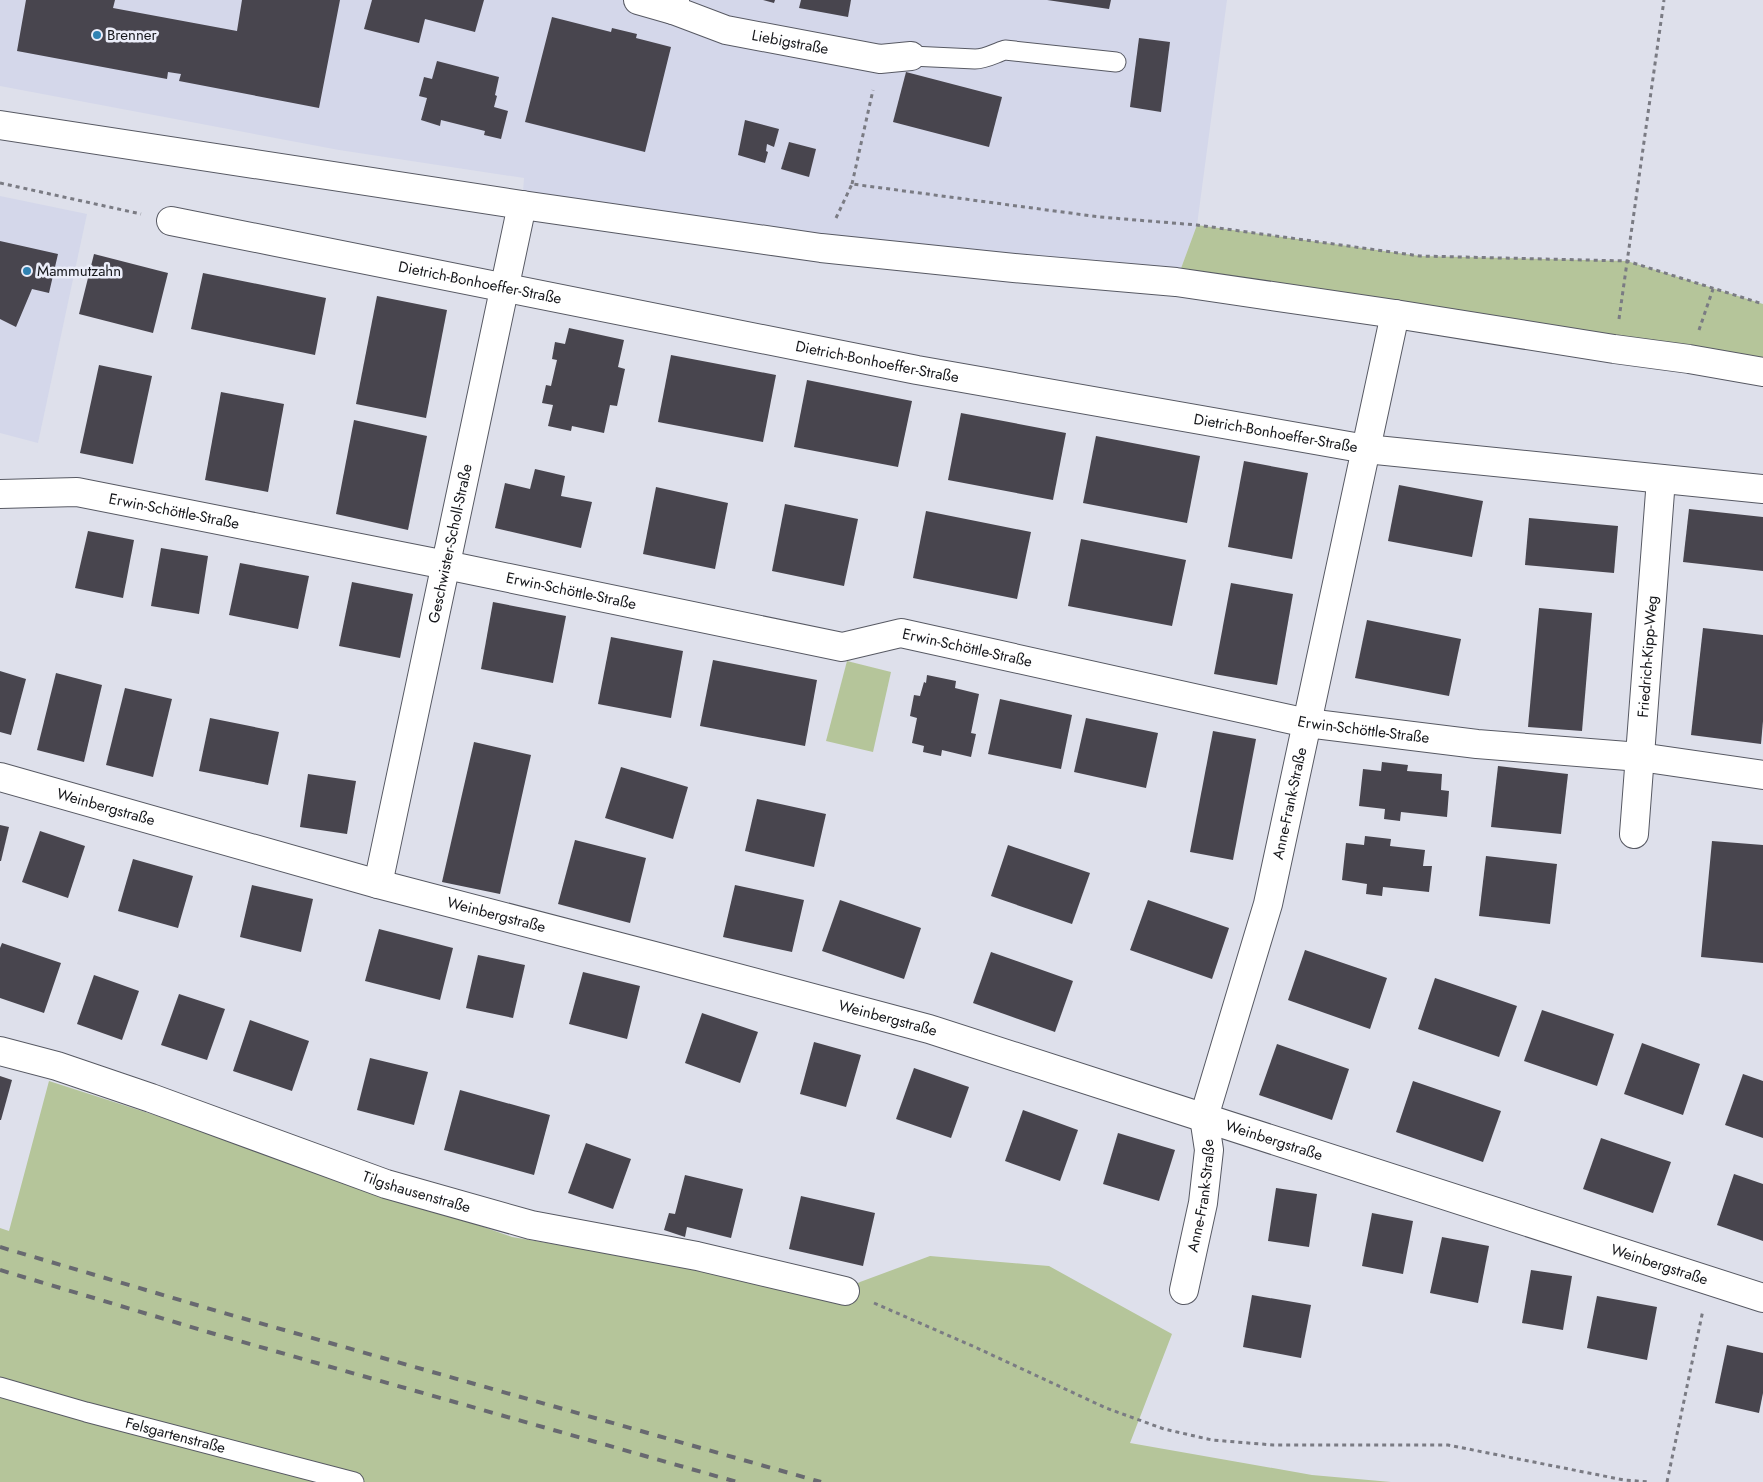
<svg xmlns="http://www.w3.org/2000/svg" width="1763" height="1482" font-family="Jost,sans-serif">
	<rect width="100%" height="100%" fill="#dee0eb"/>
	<g fill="#d4d7ea">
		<path d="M0,0h1227l-30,225 -21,57 -654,-77 2,-27 -185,-28 -339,-64z"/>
		<path d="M0,196l87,18 -49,229 -38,-10z"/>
	</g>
	<g fill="#b5c59a">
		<path d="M1197,225l223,31 207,5 136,43v65l-587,-87z"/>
		<path d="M847,661l44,11 -18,80 -47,-11z"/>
		<path d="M49,1081l226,73 237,83 225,38 88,26 35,-19 70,-26 119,10 123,68 -42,109 182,32 79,7h-1391v-254l9,3z"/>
	</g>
	<g fill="#48454e">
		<path d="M26,0h89l-2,8 124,23 5,-31h98l-21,108 -140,-27 2,-7 -13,-2 -1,7 -150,-28z"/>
		<path d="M372,0h112l-9,32 -50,-13 -6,24 -55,-14z"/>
		<path d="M763,0h12l-1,3z"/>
		<path d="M801,0h50l-3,17 -49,-9z"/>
		<path d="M1047,0h64l-2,9z"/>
		<path d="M552,17l59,15 1,-4 25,6 -1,4 35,9 -26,105 -120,-30z"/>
		<path d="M1139,38l31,4 -9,70 -31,-5z"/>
		<path d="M437,61l62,16 -4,18 2,1 -3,11 14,4 -7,28 -17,-4 1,-4 -44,-11 -1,6 -19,-6 6,-22 -8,-2 5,-19 8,2z"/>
		<path d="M906,72l96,25 -13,50 -96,-25z"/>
		<path d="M745,120l34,9 -5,18 -7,-3 -1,7 2,1 -3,11 -27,-8z"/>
		<path d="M789,142l27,7 -7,28 -28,-8z"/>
		<path d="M0,241l58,13 -9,39 -17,-4 -16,38 -16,-8z"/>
		<path d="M94,254l74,19 -15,60 -74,-19z"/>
		<path d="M203,273l123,25 -11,57 -124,-26z"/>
		<path d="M377,296l70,14 -21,108 -70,-14z"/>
		<path d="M569,328l55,12 -6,27 7,2 -8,37 -7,-1 -6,28 -32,-7 -1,5 -23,-5 5,-21 -11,-2 4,-18 5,1 6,-26 -5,-1 3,-17 10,2z"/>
		<path d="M671,355l105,20 -13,67 -105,-20z"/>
		<path d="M99,365l53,11 -19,88 -53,-11z"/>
		<path d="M807,380l105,21 -14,66 -104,-20z"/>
		<path d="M221,392l63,12 -16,88 -63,-12z"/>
		<path d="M961,413l105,20 -13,67 -105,-20z"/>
		<path d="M354,420l73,16 -19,94 -72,-16z"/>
		<path d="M1096,436l104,20 -13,67 -104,-20z"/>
		<path d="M1244,461l64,12 -16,86 -64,-12z"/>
		<path d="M535,469l30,7 -4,20 31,6 -11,46 -86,-20 10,-45 25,6z"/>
		<path d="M1399,485l84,16 -11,56 -84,-16z"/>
		<path d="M656,487l72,16 -13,66 -72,-15z"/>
		<path d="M785,504l73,15 -14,67 -72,-15z"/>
		<path d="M1689,509l74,8v54l-80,-9z"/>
		<path d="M926,511l105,21 -14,67 -104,-21z"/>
		<path d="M1529,518l89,8 -4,47 -89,-8z"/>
		<path d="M88,531l46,9 -11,58 -48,-10z"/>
		<path d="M1081,539l105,21 -14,66 -104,-20z"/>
		<path d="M161,548l47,8 -9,58 -48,-8z"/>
		<path d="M240,563l69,13 -11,53 -69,-14z"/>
		<path d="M352,582l61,12 -13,64 -61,-12z"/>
		<path d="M1231,583l62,11 -16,91 -63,-11z"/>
		<path d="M493,602l73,14 -13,67 -72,-14z"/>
		<path d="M1539,608l53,5 -10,118 -54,-4z"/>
		<path d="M1367,620l94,19 -12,57 -94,-18z"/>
		<path d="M1703,628l60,7v86l-2,23 -70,-9z"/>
		<path d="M611,637l72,14 -12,67 -73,-14z"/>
		<path d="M713,660l104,20 -12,66 -105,-20z"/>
		<path d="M0,671l26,8 -15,56 -11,-3z"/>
		<path d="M56,673l46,12 -18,77 -47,-12z"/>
		<path d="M927,675l29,6 -1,7 24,6 -8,39 5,1 -5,23 -29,-7 -1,6 -18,-4 1,-6 -12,-3 5,-25 -7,-2 4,-21 6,1 4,-14 2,1z"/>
		<path d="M125,688l47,11 -19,78 -47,-12z"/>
		<path d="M1000,699l72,16 -11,54 -73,-15z"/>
		<path d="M210,718l69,14 -11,53 -69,-14z"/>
		<path d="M1086,718l72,15 -12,55 -72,-16z"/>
		<path d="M1213,731l43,8 -23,121 -43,-8z"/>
		<path d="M474,742l57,13 -31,139 -58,-12z"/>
		<path d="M1382,762l26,3 -1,6 35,3 -1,16 8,1 -2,26 -46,-5 -1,9 -16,-2 1,-10 -26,-3 4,-37 18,2z"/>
		<path d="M1498,766l70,8 -7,60 -70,-7z"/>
		<path d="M621,767l67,20 -15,52 -68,-21z"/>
		<path d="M308,774l48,7 -9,53 -47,-7z"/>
		<path d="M757,799l69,15 -12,53 -69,-16z"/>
		<path d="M0,825l9,2 -8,34h-1z"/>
		<path d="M40,831l45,15 -17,52 -46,-16z"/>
		<path d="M1365,836l26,3 -1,7 35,4 -2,16h9l-3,26 -46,-5 -1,9 -16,-2 1,-10 -25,-4 4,-37 18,2z"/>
		<path d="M575,840l71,18 -16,65 -72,-19z"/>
		<path d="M1712,841l51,4v118l-62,-6z"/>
		<path d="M1008,845l82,28 -18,51 -81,-28z"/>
		<path d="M1486,856l71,8 -7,60 -71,-8z"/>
		<path d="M133,859l60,17 -15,52 -60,-17z"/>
		<path d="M252,885l61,14 -12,53 -61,-15z"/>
		<path d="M735,885l69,15 -12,52 -69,-15z"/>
		<path d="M840,900l81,28 -17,51 -82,-28z"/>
		<path d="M1148,900l81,28 -17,51 -82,-29z"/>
		<path d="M379,929l74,19 -13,52 -75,-19z"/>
		<path d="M2,943l59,20 -17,50 -44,-15v-50z"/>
		<path d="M1305,950l82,28 -17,51 -82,-29z"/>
		<path d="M991,952l82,29 -18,51 -82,-29z"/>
		<path d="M478,955l47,10 -12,53 -47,-10z"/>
		<path d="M583,972l57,14 -13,53 -58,-15z"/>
		<path d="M94,975l45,16 -17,49 -45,-16z"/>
		<path d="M1435,978l82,28 -18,51 -81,-28z"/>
		<path d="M179,994l46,15 -18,51 -46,-15z"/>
		<path d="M1542,1010l72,24 -17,52 -73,-25z"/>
		<path d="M702,1013l56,19 -18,51 -55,-20z"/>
		<path d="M250,1020l59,21 -17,50 -59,-20z"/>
		<path d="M814,1042l47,13 -15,52 -46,-13z"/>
		<path d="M1642,1043l58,21 -17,51 -59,-21z"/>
		<path d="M1277,1044l72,25 -17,51 -73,-25z"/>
		<path d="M370,1058l58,14 -14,53 -57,-15z"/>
		<path d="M914,1068l55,19 -18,51 -55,-19z"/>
		<path d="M1743,1074l20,7v57l-38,-13z"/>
		<path d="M0,1076l12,4 -11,40h-1z"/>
		<path d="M1413,1081l88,30 -18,51 -87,-30z"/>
		<path d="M460,1090l90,25 -16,60 -90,-25z"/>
		<path d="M1023,1110l55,20 -18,51 -55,-20z"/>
		<path d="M1118,1133l57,17 -16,51 -56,-17z"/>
		<path d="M1601,1138l70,24 -18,51 -70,-24z"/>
		<path d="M586,1143l45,16 -18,50 -45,-16z"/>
		<path d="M1734,1174l29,10v57l-46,-16z"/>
		<path d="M685,1175l58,14 -12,49 -44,-11 -2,10 -21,-7 5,-17 6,1z"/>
		<path d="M1276,1188l41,6 -8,53 -41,-6z"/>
		<path d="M801,1196l74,17 -12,53 -74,-17z"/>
		<path d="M1372,1213l41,8 -10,53 -41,-8z"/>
		<path d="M1442,1237l47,9 -11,57 -48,-10z"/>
		<path d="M1531,1270l41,6 -9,54 -41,-7z"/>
		<path d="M1252,1295l59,10 -10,53 -58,-11z"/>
		<path d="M1597,1296l60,11 -10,53 -60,-12z"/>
		<path d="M1727,1345l36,8v40l-4,20 -44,-10z"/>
	</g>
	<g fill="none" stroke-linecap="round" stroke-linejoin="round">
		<defs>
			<g id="lane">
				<path d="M911,56l64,3c11,0 20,-6 30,-9l111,12"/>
				<path id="s1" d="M0,1387l86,25 268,70"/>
			</g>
			<g id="street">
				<path d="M638,0l35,10 2,-10"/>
				<path id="s2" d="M673,10l53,20 154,29 31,-3"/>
				<path id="s3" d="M171,221l746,149 449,79 397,40"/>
				<path id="s4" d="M0,494l77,-2 369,73 396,82 59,-14 406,90 170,21 163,13 123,18"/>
				<path id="s5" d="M0,777l378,107 288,75 263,70 834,269"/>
				<path id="s6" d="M1634,834l27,-355"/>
				<path id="s7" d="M378,884l144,-679"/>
				<path id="s8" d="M0,1051l57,15 94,32 235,86 145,41 166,31 148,35"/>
				<path id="s9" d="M1184,1290l19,-87 6,-53 -5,-33 64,-213 127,-590"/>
			</g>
			<path id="secondary" d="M0,125l522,80 299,43 193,20 162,14 219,32 219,35 75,10 74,13"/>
		</defs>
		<use href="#lane" stroke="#575963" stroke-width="21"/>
		<use href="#street" stroke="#575963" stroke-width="30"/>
		<use href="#secondary" stroke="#575963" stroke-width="30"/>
		<g stroke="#7a7b83" stroke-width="3" stroke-dasharray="4 4" stroke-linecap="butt">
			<path d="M0,183l141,31"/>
			<path d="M852,184l21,-94"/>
			<path d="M836,218l16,-34 248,33 97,8 223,31 207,5 136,43"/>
			<path d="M1619,319l45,-319"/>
			<path d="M1699,330l14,-41"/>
			<path d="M874,1303l103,45 129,60 58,21 48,11 61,5h175l176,35 25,2"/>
			<path d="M1667,1482l36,-172"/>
		</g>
		<use href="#lane" stroke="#fff" stroke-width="19"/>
		<use href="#street" stroke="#fff" stroke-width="28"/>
		<use href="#secondary" stroke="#fff" stroke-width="28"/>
		<g stroke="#686970" stroke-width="4" stroke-dasharray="9 9" stroke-linecap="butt">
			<path d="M0,1247l224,66 597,169"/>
			<path d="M0,1270l218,65 519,147"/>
		</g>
	</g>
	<g fill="#3082b2" stroke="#ebedf9" stroke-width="2">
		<circle cx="97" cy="35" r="5"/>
		<circle cx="27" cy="271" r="5"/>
	</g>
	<g text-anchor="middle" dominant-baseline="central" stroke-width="5" stroke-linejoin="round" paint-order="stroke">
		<g font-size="15" fill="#16171b" stroke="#ebedf9" text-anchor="start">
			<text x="107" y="35">Brenner</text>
			<text x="37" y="271">Mammutzahn</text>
		</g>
		<g font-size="15" fill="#16171b" stroke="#ebedf9">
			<text stroke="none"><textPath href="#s2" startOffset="122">Liebigstraße</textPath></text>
			<text stroke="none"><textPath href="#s3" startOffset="315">Dietrich-Bonhoeffer-Straße</textPath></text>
			<text stroke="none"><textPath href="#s3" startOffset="720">Dietrich-Bonhoeffer-Straße</textPath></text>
			<text stroke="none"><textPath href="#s3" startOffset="1125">Dietrich-Bonhoeffer-Straße</textPath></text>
			<text stroke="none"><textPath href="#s4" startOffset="176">Erwin-Schöttle-Straße</textPath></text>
			<text stroke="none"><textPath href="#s7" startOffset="348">Geschwister-Scholl-Straße</textPath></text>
			<text stroke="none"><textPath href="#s4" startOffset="581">Erwin-Schöttle-Straße</textPath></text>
			<text stroke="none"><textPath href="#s4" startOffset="986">Erwin-Schöttle-Straße</textPath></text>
			<text stroke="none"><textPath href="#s6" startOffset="178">Friedrich-Kipp-Weg</textPath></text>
			<text stroke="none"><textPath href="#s4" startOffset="1391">Erwin-Schöttle-Straße</textPath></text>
			<text stroke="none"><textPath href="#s9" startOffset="501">Anne-Frank-Straße</textPath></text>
			<text stroke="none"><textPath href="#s5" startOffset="110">Weinbergstraße</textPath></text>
			<text stroke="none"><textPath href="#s5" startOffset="515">Weinbergstraße</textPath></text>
			<text stroke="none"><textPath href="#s5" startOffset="920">Weinbergstraße</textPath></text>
			<text stroke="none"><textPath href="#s5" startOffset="1325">Weinbergstraße</textPath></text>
			<text stroke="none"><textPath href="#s8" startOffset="440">Tilgshausenstraße</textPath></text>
			<text stroke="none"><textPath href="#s9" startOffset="96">Anne-Frank-Straße</textPath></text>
			<text stroke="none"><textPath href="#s5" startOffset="1730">Weinbergstraße</textPath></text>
			<text stroke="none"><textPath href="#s1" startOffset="182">Felsgartenstraße</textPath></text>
		</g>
	</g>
</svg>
